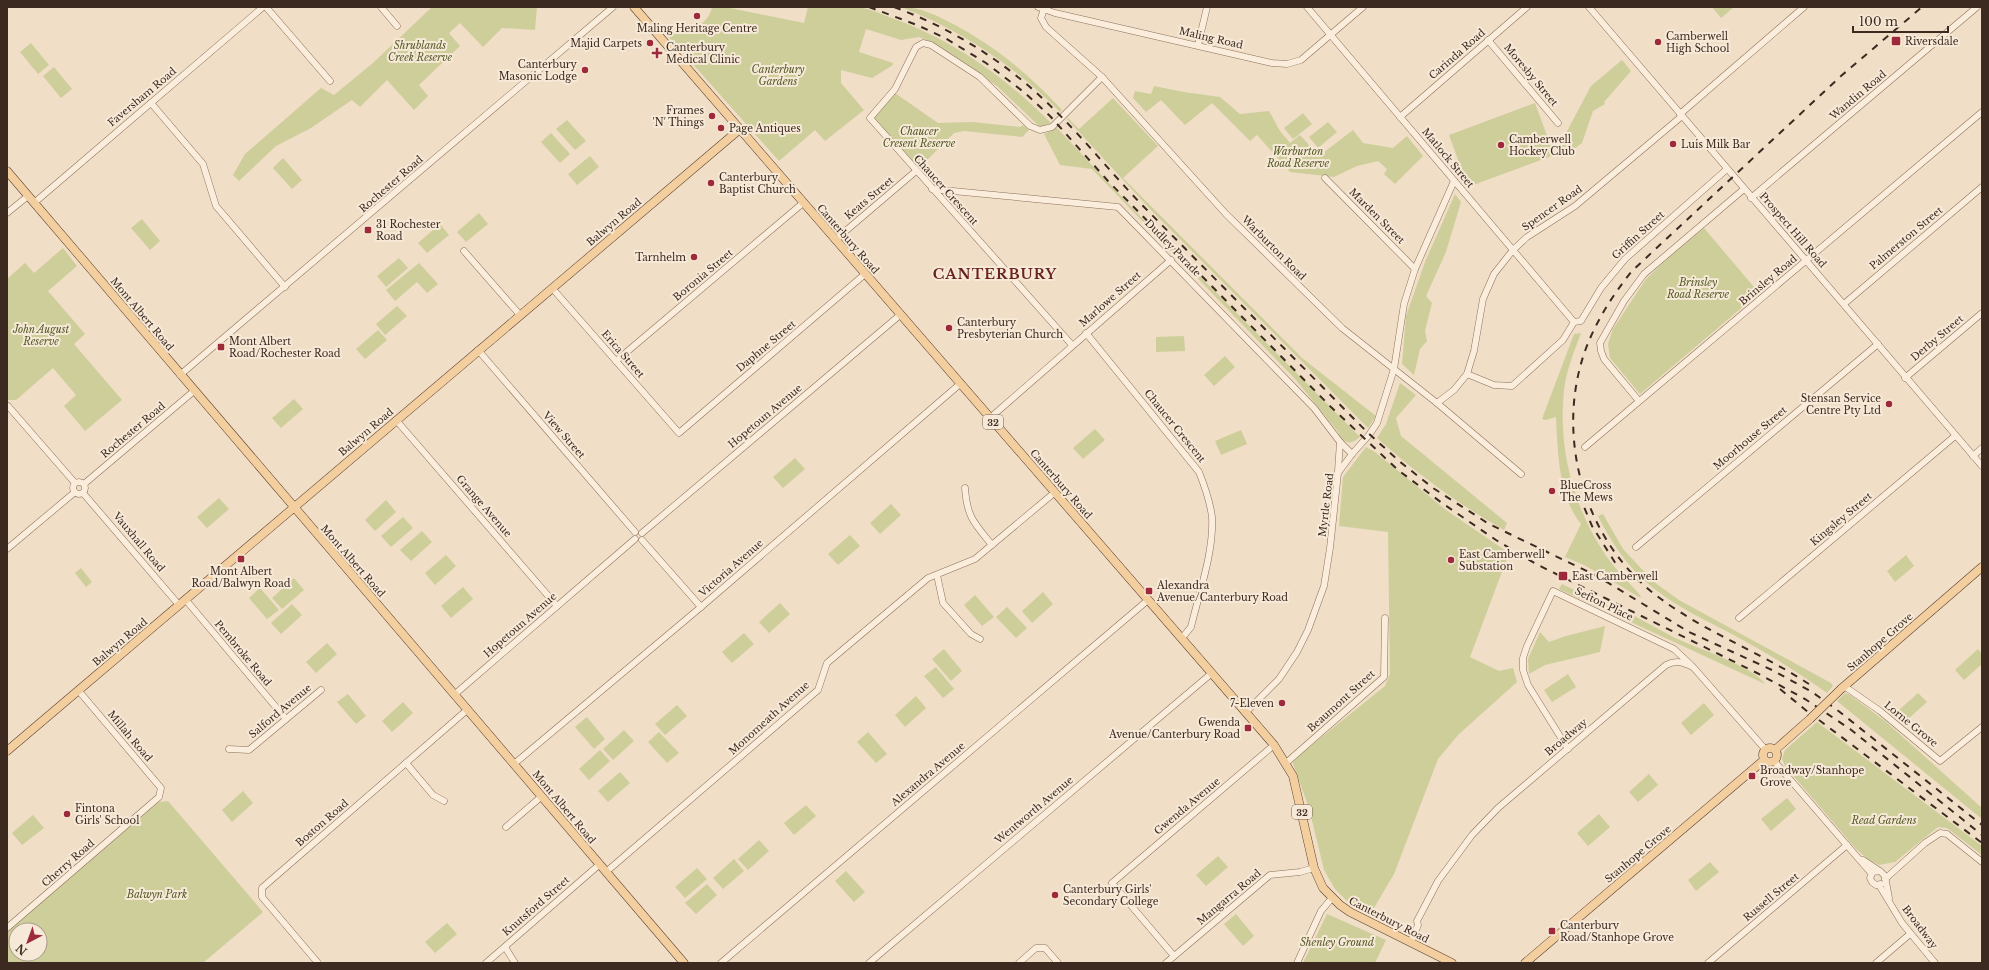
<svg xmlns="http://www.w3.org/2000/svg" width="1989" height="970" font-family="'Libre Baskerville',serif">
	<rect width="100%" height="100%" fill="#f0dec7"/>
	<g fill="#cece9b" fill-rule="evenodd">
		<path d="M432,7h105l-2,23 -33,-2 -19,19 -23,-24 -11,10 11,13 -41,39 9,11 -14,14 -27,-30 -27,27 -8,-7 -41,28 -35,18 -37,35 -6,-6 12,-21 76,-66 13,7 39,-32z"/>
		<path d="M712,7h13l79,16 4,-16c16,0 33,-2 49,0 11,1 22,6 32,10 63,22 115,59 162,106l-11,4 -43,-41 -68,-45 -10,-4 -18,3 -35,-11 -7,23 34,11v2l-21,13 -31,-8v13l23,27 -39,31 -10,-11 -36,31 -112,-126c19,-4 40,-6 45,-28z"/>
		<path d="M901,7c20,0 37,9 54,18 44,24 73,49 107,85l-2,2c-45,-46 -99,-82 -159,-105z"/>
		<path d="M1712,7h22l-13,11z"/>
		<path d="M31,43l18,22 -11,9 -18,-22z"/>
		<path d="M1622,60l9,11 -27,31 1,2 -12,7 -11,32 -20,15 -6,-6 35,-66z"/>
		<path d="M54,67l18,22 -11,9 -18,-22z"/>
		<path d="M1154,86l30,6 36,5 20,17 29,-3 11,20 10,12 10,-8 19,21 34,-26 10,13 30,5 14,-12 16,20 -28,28 -11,-10 3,-5 -9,-8 -21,5 -23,11 -44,-5 -33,-37 -7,6 -38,-38 -27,22 -24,-25 -15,12 -13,-14 2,-7 16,3z"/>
		<path d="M895,93l43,30 34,-1 48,5 3,-2 6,5 -7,7 -58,-6 -10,2 -36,36 -44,-51v-2z"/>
		<path d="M1113,98l45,48 -35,32 179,180 74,58 -8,12 -217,-218 -84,-91 1,-1 11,11z"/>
		<path d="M1535,103l19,52 -86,32 -19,-52z"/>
		<path d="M1303,113l9,11 -19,15 -9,-11z"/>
		<path d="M567,120l19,21 -11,9 -19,-21z"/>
		<path d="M1328,122l9,10 -19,16 -9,-11z"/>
		<path d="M1057,128l83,88 220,221c-8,7 -12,7 -20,1l-1,-5 -43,-53 -204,-211 -32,-4 -16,-31z"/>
		<path d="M551,133l19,21 -10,9 -19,-21z"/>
		<path d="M590,156l9,11 -22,18 -9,-11z"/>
		<path d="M283,158l19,22 -10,9 -19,-21z"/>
		<path d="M1455,194l6,8 -15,50 -20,44 6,7 -7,28 2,10 -7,8 -6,26 -12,-11 4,-48 19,-54z"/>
		<path d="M479,213l9,11 -22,18 -9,-10z"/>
		<path d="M142,219l18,22 -10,9 -19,-22z"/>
		<path d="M440,224l9,11 -22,18 -9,-10z"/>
		<path d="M1704,228l55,65 -119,101 -30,-36 -2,-14 5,-15 33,-50 25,-24z"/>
		<path d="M63,248l14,18 -29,25 37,43 -11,10 48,56 -37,31 -21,-25 12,-11 -23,-27 -37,32h-9v-121l18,-16 9,10z"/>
		<path d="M399,258l9,10 -22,19 -9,-11z"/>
		<path d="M419,263l19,21 -11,9 -10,-11 -22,19 -9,-11z"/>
		<path d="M397,306l10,10 -22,19 -9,-11z"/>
		<path d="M378,330l9,10 -22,19 -9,-10z"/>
		<path d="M1581,333c-7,19 -15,38 -17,58 -6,54 8,111 37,157 10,17 26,32 39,47l1,3 -57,-33 -19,-8 16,-33c-23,-29 -23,-71 -25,-107l-10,3 -4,-1 32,-85z"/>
		<path d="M1184,336l1,15 -29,1v-15z"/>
		<path d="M1225,356l10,11 -21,19 -10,-11z"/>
		<path d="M1400,383l16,12 -20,23 5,18 106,87 -3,7c-46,-26 -88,-57 -127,-92l9,-14z"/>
		<path d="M294,399l9,10 -22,19 -9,-10z"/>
		<path d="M1095,429l10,11 -22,19 -10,-11z"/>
		<path d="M1241,430l6,14 -26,11 -6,-14z"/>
		<path d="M1366,447l9,5 71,58 63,43 -39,104 29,14 14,-3 4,14 -59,53 -20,24 -44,115 -23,39 -25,-13 -11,-11 -11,-19 -15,-62 -17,-47 93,-75 5,-12 -2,-142 -49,-6 4,-49z"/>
		<path d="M795,458l10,11 -22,19 -10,-11z"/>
		<path d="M219,498l10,11 -22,19 -10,-11z"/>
		<path d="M386,500l10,12 -21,19 -10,-11z"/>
		<path d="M891,504l10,11 -21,19 -10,-11z"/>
		<path d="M1603,514l20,35 31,33 25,18 152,83 2,3 -6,7c-31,-22 -63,-42 -97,-60 -25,-13 -51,-25 -74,-43 -25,-18 -44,-46 -58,-74z"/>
		<path d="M403,517l10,11 -22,19 -10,-11z"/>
		<path d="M422,531l10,11 -21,19 -11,-11z"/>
		<path d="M850,535l10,11 -22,19 -10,-11z"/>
		<path d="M446,555l10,11 -21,19 -10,-12z"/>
		<path d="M1906,555l8,11 -19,16 -8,-11z"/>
		<path d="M81,568l11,14 -6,5 -11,-14z"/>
		<path d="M294,578l10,12 -22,19 -10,-11z"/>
		<path d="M1562,584l65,31 2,-2c15,8 31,17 46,25 20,9 81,30 90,46l-206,-95z"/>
		<path d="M463,587l10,12 -22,19 -10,-12z"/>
		<path d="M260,588l19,22 -12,9 -18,-21z"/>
		<path d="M1043,592l10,12 -21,19 -10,-12z"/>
		<path d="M975,595l19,22 -12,9 -18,-21z"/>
		<path d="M780,603l10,11 -21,19 -10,-11z"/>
		<path d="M292,604l10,11 -21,19 -10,-11z"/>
		<path d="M1007,607l20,21 -11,10 -20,-21z"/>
		<path d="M1605,626l-5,26 -55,13 -16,9 -1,-15 12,-27 9,10 17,-6z"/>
		<path d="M744,633l10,11 -22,19 -10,-11z"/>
		<path d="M327,643l10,11 -21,19 -10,-11z"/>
		<path d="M944,649l18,22 -11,10 -19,-22z"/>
		<path d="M1978,649l4,5v10l-18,16 -9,-10z"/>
		<path d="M936,667l18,22 -11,9 -19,-22z"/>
		<path d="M1568,674l8,13 -24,15 -8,-12z"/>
		<path d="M1845,693l5,2 35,26 97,87v11l-145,-118z"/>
		<path d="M1918,693l9,9 -20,18 -8,-10z"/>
		<path d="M348,694l18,22 -10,8 -19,-22z"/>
		<path d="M916,696l10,12 -21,19 -10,-12z"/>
		<path d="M403,702l10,11 -21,19 -10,-11z"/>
		<path d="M1704,703l10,12 -23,20 -10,-12z"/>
		<path d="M677,705l10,11 -22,19 -10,-11z"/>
		<path d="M587,717l18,22 -11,10 -19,-22z"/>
		<path d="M1817,722l165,124v9l-35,-27 -9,-1 -43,35 -16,3 -10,-5 -13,-11 -71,-83 -3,-7 3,-9z"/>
		<path d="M624,730l10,11 -21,19 -10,-11z"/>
		<path d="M659,732l20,21 -12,10 -19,-21z"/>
		<path d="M868,732l19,22 -11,9 -19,-21z"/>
		<path d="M600,750l10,11 -21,19 -10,-11z"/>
		<path d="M620,772l10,11 -22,19 -10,-11z"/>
		<path d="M1649,774l9,11 -20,17 -9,-10z"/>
		<path d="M243,791l10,12 -21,19 -10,-12z"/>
		<path d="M1787,798l9,11 -25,22 -10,-12z"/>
		<path d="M168,801l95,111 -60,51h-196v-32l152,-129zM16,930h24v24h-24z"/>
		<path d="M806,805l10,11 -22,19 -10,-12z"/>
		<path d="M1599,814l11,13 -22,19 -11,-13z"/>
		<path d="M33,815l11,13 -22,17 -10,-12z"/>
		<path d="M759,840l10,11 -21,19 -10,-11z"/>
		<path d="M1218,856l10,11 -22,19 -10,-11z"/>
		<path d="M734,859l10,12 -21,18 -10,-11z"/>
		<path d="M1710,862l9,10 -23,19 -8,-11z"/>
		<path d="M697,868l10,11 -22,19 -10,-11z"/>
		<path d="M846,871l19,21 -11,10 -19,-21z"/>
		<path d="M707,884l10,11 -21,19 -11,-11z"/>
		<path d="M1236,914l18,22 -11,10 -19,-22z"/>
		<path d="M1327,914l59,26 -11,23h-72z"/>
		<path d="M447,923l10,11 -22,19 -10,-11z"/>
	</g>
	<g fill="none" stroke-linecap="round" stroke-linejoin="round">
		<defs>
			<g id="minor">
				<path d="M266,7l64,74"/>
				<path d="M381,7l16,19"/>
				<path d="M1038,7l17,6 217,50 15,1 14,-4 62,-53"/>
				<path d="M1307,7l267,315"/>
				<path d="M1589,7l393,459"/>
				<path d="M1044,9l-3,9 5,9 56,50 124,137 116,114 95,75 84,71"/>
				<path d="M1488,40l70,83"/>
				<path d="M1198,45l9,-38"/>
				<path d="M151,103l52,61 13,42 69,81"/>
				<path d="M1680,114l124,-107"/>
				<path d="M1400,117l127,-110"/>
				<path d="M1325,178l90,91"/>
				<path d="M932,189l186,18 196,201 26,34 12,12"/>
				<path d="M1751,198l226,-191"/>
				<path d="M34,203l229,-196"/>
				<path d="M7,213l21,-17"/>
				<path d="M835,240l81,-69"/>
				<path d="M464,251l56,64"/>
				<path d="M552,288l127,145 186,-159"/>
				<path d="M1844,304l138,-117"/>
				<path d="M1574,322l7,-1 20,-33 24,-29 102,-90"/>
				<path d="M1086,333l113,139c6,15 11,29 13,45 2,35 -13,76 -21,110l-9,11"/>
				<path d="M1072,345l-202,-227 25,-29 21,-42 7,-4 8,2 49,32 50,49 10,4 12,-3 50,-50"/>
				<path d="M478,350l157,182"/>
				<path d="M616,361l187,-158"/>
				<path d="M1467,374l27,11 18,1 51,-46 11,-18"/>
				<path d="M180,375l433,-368"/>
				<path d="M1905,378l77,-65"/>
				<path d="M1639,401l-35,-42 -3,-8 -1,-8 24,-42 20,-27 100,-85"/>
				<path d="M1437,403l17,-13 13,-16 7,-23 9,-52 11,-25 19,-24 14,-13 48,-31 107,-90"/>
				<path d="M7,407l1,-1 67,77"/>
				<path d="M990,418l181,-158"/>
				<path d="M396,420l161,186"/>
				<path d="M1585,447l397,-335"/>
				<path d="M1973,456l9,-8"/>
				<path d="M1338,471l2,-29"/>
				<circle cx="79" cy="488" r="6"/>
				<path d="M84,484l110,-93"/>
				<path d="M965,488c2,29 9,35 27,57"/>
				<path d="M83,493l96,112"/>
				<path d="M642,533l258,-218"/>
				<path d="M642,540l59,67"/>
				<path d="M1636,547l242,-203"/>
				<path d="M7,549l68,-57"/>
				<path d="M937,575l6,28 28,31 9,5"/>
				<path d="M185,599l101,120"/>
				<path d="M1739,618l216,-182"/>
				<path d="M1844,686l36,25 60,50 42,-34"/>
				<path d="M454,695l181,-156"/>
				<path d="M1246,712l33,-33 18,-27 11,-22 16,-44 6,-38 8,-75 14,-19 17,-19 8,-12 17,-54 10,-65 11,-35 39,-88"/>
				<path d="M229,749l20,1 72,-60"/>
				<path d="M1568,749l-40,-64 -5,-15v-12l4,-12 26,-55 121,58 17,16"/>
				<path d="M1774,761l97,112"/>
				<path d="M406,763l27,32 11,6"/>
				<path d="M1286,763l98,-86 1,-59"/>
				<path d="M514,764l187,-157 259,-223"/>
				<path d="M506,827l36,-31"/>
				<path d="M1863,860l15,10"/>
				<path d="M606,872l212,-182 9,-27 101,-85 47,-19 79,-66"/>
				<path d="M1885,879l40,-36 15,-10 7,1 35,28"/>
				<path d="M1881,884l-5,1 -4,-3 -2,-4 3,-6 7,-1 5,5 4,22"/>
				<path d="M1879,885l23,38 33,40"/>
				<path d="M7,928l152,-131 2,-9 -83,-98"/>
				<path d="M1411,942l7,-17 -1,-4 21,-40 34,-46 26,-27 168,-143c10,-5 17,-3 27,2l72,82"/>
				<path d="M505,947l10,16"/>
				<path d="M1174,956l-62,-73 162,-138"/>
				<path d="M318,963l-56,-66v-9l205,-178"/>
				<path d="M486,963l114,-99"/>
				<path d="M721,963l427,-363"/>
				<path d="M869,963l343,-290"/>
				<path d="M1019,963l17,-15h9l13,15"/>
				<path d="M1166,963l104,-88 30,-3 14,-4"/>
				<path d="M1297,963l24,-52 11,-13"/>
				<path d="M1708,963l139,-118"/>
				<path d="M1876,963l34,-29"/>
			</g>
			<g id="major">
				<path d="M634,7l640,738 19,31 21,92 9,20 17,17 10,7 102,51"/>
				<path d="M7,171l677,792"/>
				<path d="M1841,689l141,-122"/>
				<circle cx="1770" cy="755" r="7"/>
				<path d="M1775,750l35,-31"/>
				<path d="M7,751l733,-622"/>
				<path d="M1525,963l239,-203"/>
			</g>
		</defs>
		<use href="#minor" stroke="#8c6f5c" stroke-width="7"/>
		<use href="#major" stroke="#5a3e30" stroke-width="9"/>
		<use href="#minor" stroke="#faeddb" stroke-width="6"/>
		<use href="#major" stroke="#f3ce9f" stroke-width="8"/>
		<g stroke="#3c2a20" stroke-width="2" stroke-dasharray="7 7" stroke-linecap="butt">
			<path d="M869,7l48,18 28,13 41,25 39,30 25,23 58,65 223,226 67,63 44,33 54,37 40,24 221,109 48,26 45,30 132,106"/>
			<path d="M894,7c54,20 104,50 147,90 37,34 68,74 103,110 74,75 148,149 222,224l33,30 34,27 56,36 108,52 92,56 83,38 40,22 24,17 146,116"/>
			<path d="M1579,495l13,31 24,38"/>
			<path d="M1809,684c-49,-32 -105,-52 -152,-88 -71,-54 -101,-154 -74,-239 10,-31 28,-60 49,-86l209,-195 81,-69"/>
			<path d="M1780,689l28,23"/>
			<path d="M1819,720l163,123"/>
		</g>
		<defs>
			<path id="major-bridge" d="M1810,719l31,-30"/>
		</defs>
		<use href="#major-bridge" stroke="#5a3e30" stroke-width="9" stroke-linecap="butt"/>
		<use href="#major-bridge" stroke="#f3ce9f" stroke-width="8"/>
	</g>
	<g fill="#9d2a3a" stroke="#f7e9d7" stroke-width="1.5">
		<circle cx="697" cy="16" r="4"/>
		<rect x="1891" y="36" width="10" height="10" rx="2"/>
		<circle cx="1658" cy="42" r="4"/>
		<circle cx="650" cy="43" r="4"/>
		<path d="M655 47h4v4h4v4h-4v4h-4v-4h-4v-4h4z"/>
		<circle cx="585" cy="70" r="4"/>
		<circle cx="712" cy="116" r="4"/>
		<circle cx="721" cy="128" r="4"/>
		<circle cx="1673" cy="144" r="4"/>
		<circle cx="1501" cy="145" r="4"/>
		<circle cx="711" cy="183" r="4"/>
		<rect x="364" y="226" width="8" height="8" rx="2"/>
		<circle cx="694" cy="257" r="4"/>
		<circle cx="949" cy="328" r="4"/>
		<rect x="217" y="343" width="8" height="8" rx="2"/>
		<circle cx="1889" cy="404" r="4"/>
		<circle cx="1552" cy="491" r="4"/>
		<rect x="237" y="555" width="8" height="8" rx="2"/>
		<circle cx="1451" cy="560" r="4"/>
		<rect x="1558" y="571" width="10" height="10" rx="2"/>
		<rect x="1145" y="587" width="8" height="8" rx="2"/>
		<circle cx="1282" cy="703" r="4"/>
		<rect x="1244" y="724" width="8" height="8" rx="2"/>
		<rect x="1748" y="772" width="8" height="8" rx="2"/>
		<circle cx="67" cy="814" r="4"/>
		<circle cx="1055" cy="895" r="4"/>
		<rect x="1548" y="927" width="8" height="8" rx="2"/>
	</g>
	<g text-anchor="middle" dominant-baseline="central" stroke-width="4" stroke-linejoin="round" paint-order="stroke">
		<g fill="#f7e9d7" stroke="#746357" stroke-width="1">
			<rect x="983" y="415" width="20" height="14" rx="3"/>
			<rect x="1292" y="805" width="20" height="14" rx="3"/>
		</g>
		<g font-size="9" font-weight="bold" fill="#3c2a20">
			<text x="993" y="422">32</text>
			<text x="1302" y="812">32</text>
		</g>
		<g font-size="10" fill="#3c2a20" stroke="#f7e9d7" text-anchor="start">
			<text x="697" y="28" text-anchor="middle">Maling Heritage Centre</text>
			<text x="1666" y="36">Camberwell<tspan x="1666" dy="12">High School</tspan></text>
			<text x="1905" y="41">Riversdale</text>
			<text x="642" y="43" text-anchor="end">Majid Carpets</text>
			<text x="666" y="47">Canterbury<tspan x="666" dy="12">Medical Clinic</tspan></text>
			<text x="577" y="64" text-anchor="end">Canterbury<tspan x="577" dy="12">Masonic Lodge</tspan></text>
			<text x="704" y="110" text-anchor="end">Frames<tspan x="704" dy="12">'N' Things</tspan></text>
			<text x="729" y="128">Page Antiques</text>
			<text x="1509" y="139">Camberwell<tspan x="1509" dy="12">Hockey Club</tspan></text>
			<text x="1681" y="144">Luis Milk Bar</text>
			<text x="719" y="177">Canterbury<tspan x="719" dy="12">Baptist Church</tspan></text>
			<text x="376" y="224">31 Rochester<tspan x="376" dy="12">Road</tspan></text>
			<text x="686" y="257" text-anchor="end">Tarnhelm</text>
			<text x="957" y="322">Canterbury<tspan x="957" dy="12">Presbyterian Church</tspan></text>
			<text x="229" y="341">Mont Albert<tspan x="229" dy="12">Road/Rochester Road</tspan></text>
			<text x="1881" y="398" text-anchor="end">Stensan Service<tspan x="1881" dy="12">Centre Pty Ltd</tspan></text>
			<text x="1560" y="485">BlueCross<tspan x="1560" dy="12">The Mews</tspan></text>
			<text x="1459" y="554">East Camberwell<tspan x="1459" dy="12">Substation</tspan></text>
			<text x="241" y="571" text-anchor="middle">Mont Albert<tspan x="241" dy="12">Road/Balwyn Road</tspan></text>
			<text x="1572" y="576">East Camberwell</text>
			<text x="1157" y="585">Alexandra<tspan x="1157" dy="12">Avenue/Canterbury Road</tspan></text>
			<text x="1274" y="703" text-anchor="end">7-Eleven</text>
			<text x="1240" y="722" text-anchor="end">Gwenda<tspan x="1240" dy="12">Avenue/Canterbury Road</tspan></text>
			<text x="1760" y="770">Broadway/Stanhope<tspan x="1760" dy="12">Grove</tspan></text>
			<text x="75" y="808">Fintona<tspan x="75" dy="12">Girls' School</tspan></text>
			<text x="1063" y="889">Canterbury Girls'<tspan x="1063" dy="12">Secondary College</tspan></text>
			<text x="1560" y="925">Canterbury<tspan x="1560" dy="12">Road/Stanhope Grove</tspan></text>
		</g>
		<g font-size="10" fill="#3c2a20" stroke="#f7e9d7">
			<text transform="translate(1211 38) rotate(13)">Maling Road</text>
			<text transform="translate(1457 54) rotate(-41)">Carinda Road</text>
			<text transform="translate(1531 75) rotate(50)">Moresby Street</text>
			<text transform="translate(1858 95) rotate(-40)">Wandin Road</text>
			<text transform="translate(142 97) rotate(-40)">Faversham Road</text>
			<text transform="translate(1448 158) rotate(50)">Matlock Street</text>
			<text transform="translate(391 184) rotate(-41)">Rochester Road</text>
			<text transform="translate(946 190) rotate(48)">Chaucer Crescent</text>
			<text transform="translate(869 198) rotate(-40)">Keats Street</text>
			<text transform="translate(1552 208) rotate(-35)">Spencer Road</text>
			<text transform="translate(1377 216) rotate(45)">Marden Street</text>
			<text transform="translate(614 222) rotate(-40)">Balwyn Road</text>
			<text transform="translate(1793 230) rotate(49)">Prospect Hill Road</text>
			<text transform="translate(1638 235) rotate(-42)">Griffin Street</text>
			<text transform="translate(1906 238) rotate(-40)">Palmerston Street</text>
			<text transform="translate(848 239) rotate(49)">Canterbury Road</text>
			<text transform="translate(1173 248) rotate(46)">Dudley Parade</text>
			<text transform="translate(1274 248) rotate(45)">Warburton Road</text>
			<text transform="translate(703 275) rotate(-40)">Boronia Street</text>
			<text transform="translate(1768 280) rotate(-40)">Brinsley Road</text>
			<text transform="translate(1110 299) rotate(-41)">Marlowe Street</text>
			<text transform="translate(142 314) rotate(50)">Mont Albert Road</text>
			<text transform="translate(1937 338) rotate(-40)">Derby Street</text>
			<text transform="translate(766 346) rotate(-40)">Daphne Street</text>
			<text transform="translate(623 354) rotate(49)">Erica Street</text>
			<text transform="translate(765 416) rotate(-40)">Hopetoun Avenue</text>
			<text transform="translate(1175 426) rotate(51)">Chaucer Crescent</text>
			<text transform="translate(133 430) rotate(-40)">Rochester Road</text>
			<text transform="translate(366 432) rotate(-40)">Balwyn Road</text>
			<text transform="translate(564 435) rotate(49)">View Street</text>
			<text transform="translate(1750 438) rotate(-40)">Moorhouse Street</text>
			<text transform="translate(1061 484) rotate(49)">Canterbury Road</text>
			<text transform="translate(1326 505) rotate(-83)">Myrtle Road</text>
			<text transform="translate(484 506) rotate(49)">Grange Avenue</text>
			<text transform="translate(1841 519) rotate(-40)">Kingsley Street</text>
			<text transform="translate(139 542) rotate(50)">Vauxhall Road</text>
			<text transform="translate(353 561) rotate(49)">Mont Albert Road</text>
			<text transform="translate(731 568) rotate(-41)">Victoria Avenue</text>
			<text transform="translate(1604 604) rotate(26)">Sefton Place</text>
			<text transform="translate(520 625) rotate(-41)">Hopetoun Avenue</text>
			<text transform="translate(120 642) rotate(-40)">Balwyn Road</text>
			<text transform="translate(1880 642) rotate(-41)">Stanhope Grove</text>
			<text transform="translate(243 653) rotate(50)">Pembroke Road</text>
			<text transform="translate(1341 701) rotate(-42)">Beaumont Street</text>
			<text transform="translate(280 711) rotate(-40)">Salford Avenue</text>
			<text transform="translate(769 718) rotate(-42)">Monomeath Avenue</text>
			<text transform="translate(1911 724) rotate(39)">Lorne Grove</text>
			<text transform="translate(130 736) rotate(50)">Millah Road</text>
			<text transform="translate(1566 737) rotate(-40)">Broadway</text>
			<text transform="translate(928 774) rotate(-40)">Alexandra Avenue</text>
			<text transform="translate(1187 806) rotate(-40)">Gwenda Avenue</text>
			<text transform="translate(564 807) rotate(50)">Mont Albert Road</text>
			<text transform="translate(1034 810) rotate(-40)">Wentworth Avenue</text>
			<text transform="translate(322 823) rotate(-41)">Boston Road</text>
			<text transform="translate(1638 854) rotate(-40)">Stanhope Grove</text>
			<text transform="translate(68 863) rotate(-41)">Cherry Road</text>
			<text transform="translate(1229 897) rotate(-40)">Mangarra Road</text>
			<text transform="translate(1771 897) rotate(-40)">Russell Street</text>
			<text transform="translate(536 906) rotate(-41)">Knutsford Street</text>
			<text transform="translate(1389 920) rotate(27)">Canterbury Road</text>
			<text transform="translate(1920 927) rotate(53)">Broadway</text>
		</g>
		<g font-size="10" font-style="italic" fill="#535926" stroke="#f7e9d7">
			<text x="420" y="45">Shrublands<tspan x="420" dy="12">Creek Reserve</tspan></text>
			<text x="778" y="69">Canterbury<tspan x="778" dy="12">Gardens</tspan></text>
			<text x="919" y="131">Chaucer<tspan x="919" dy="12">Cresent Reserve</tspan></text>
			<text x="1298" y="151">Warburton<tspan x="1298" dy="12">Road Reserve</tspan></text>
			<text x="1698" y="282">Brinsley<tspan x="1698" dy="12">Road Reserve</tspan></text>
			<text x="41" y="329">John August<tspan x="41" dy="12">Reserve</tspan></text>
			<text x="1884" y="820">Read Gardens</text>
			<text x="157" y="894">Balwyn Park</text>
			<text x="1337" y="942">Shenley Ground</text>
		</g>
		<g font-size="14" font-weight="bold" letter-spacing="1" fill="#6a241e" stroke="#f7e9d7">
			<text x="995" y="274">CANTERBURY</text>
		</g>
	</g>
	<rect width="1989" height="970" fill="none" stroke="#3c2a20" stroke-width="16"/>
	<g transform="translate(28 942) rotate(221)"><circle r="19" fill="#f7e9d7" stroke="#ac9d8e"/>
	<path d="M0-3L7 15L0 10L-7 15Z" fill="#9d2a3a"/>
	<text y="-6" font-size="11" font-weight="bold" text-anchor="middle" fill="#3c2a20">N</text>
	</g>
	<path d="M1853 26v6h95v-6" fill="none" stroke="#3c2a20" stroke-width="2"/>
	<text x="1859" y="26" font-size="12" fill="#3c2a20" stroke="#f7e9d7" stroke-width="3" paint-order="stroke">100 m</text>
</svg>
